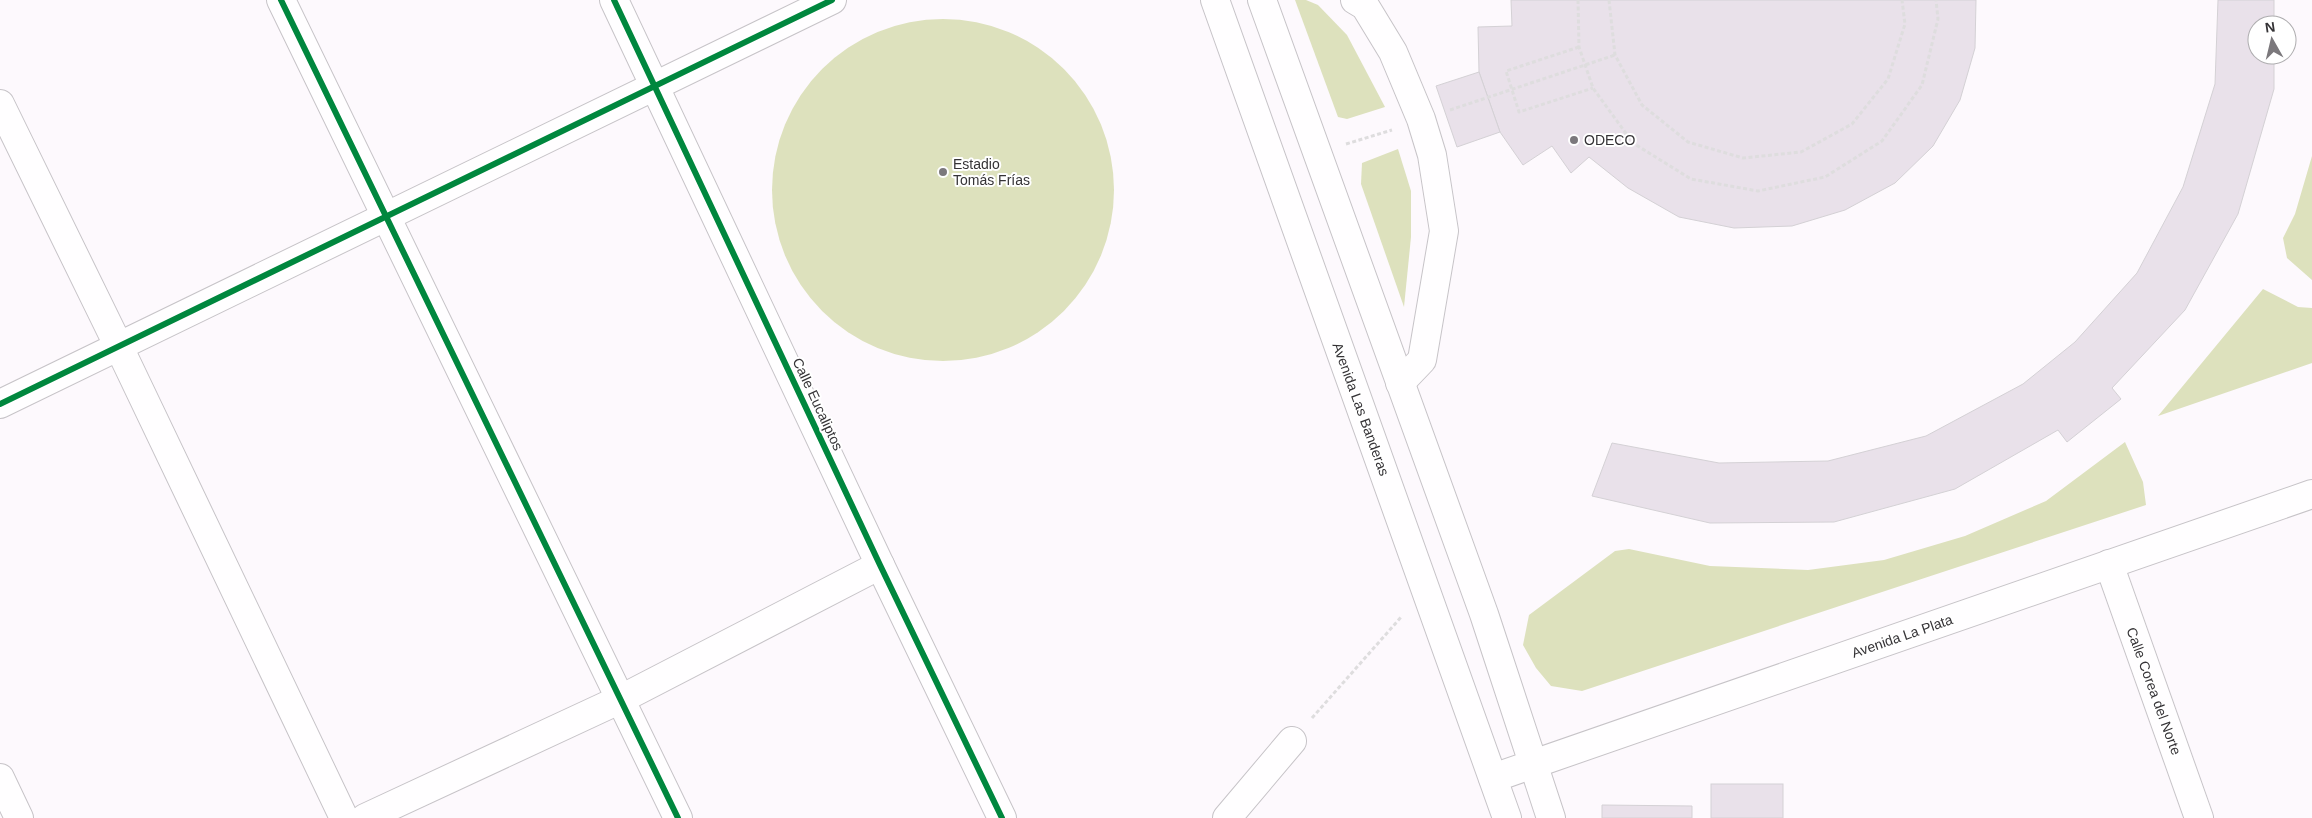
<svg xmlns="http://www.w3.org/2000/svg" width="2312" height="818" font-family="Helvetica,sans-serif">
	<rect width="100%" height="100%" fill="#fdf9fd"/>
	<g fill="#dde1bd">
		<path d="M1295,0h11l12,5 29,30 38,72 -38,12 -9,-2z"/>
		<circle cx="943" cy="190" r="171"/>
		<path d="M1398,149l13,42v46l-7,70 -43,-123 1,-21z"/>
		<path d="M2312,156v124l-25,-22 -4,-20 12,-24z"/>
		<path d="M2263,289l35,18 14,1v55l-154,53z"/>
		<path d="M2125,442l18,40 3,23 -564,186 -31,-5 -15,-18 -13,-23 6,-30 86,-64 14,-2 81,17 98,4 76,-10 81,-24 81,-35z"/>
	</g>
	<g fill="#e9e1ea" stroke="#d4d1d5">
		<path d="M1511,0h465l-1,48 -15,52 -27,46 -38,37 -50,27 -53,16 -58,2 -55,-11 -51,-29 -39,-31 -18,16 -19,-27 -29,19 -23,-33 -21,-60 -1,-45 34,-1z"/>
		<path d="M2218,0h56v25h-17v30h17v34l-36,125 -53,96 -73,78 9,11 -54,43 -9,-12 -103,59 -121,33 -124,1 -118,-27 20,-53 107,20 109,-2 98,-25 97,-52 52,-42 62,-69 46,-86 32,-103z"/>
		<path d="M1479,72l21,60 -43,15 -21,-61z"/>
		<rect x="1711" y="784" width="72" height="34"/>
		<path d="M1602,805l90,1v12h-90z"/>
	</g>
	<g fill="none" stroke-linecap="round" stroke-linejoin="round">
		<defs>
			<g id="minor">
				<path d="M281,0l397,818"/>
				<path d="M614,0l266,565 122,253"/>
				<path d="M1355,0l10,6 28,46 28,67 11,36 12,76 -22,129 -22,23"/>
				<path d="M0,104l119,243 225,471"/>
				<path d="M0,404l832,-404"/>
				<path d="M2109,564l90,254"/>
				<path d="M0,778l19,40"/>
				<path d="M1493,778l819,-284"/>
				<path d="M365,818l256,-119 259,-134"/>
				<path d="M1227,818l65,-77"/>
			</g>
			<g id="major">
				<path d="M1215,0l292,818"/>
				<path d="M1262,0l222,614 67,204"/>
			</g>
		</defs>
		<use href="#minor" stroke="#c7c4c8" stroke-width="30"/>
		<use href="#major" stroke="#c7c4c8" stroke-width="30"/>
		<g stroke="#deddde" stroke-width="3" stroke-dasharray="4 2.5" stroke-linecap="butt">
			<path d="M1578,0l1,47 14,41 40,55 58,36 67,12 67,-14 57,-36 40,-56 16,-66 -2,-19"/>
			<path d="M1609,0l6,55 27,50 46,37 55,16 58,-6 51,-28 36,-45 17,-55 -3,-24"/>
			<path d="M1579,47l-73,24 13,41 74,-24"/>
			<path d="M1450,110l165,-55"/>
			<path d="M1346,144l46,-14"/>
			<path d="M1312,718l90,-102"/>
		</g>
		<use href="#minor" stroke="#fffeff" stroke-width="28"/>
		<use href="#major" stroke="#fffeff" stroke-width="28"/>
		<defs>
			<g id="cycleway">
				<path d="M281,0l397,818"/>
				<path d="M614,0l266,565 122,253"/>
				<path d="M0,404l832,-404"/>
			</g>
		</defs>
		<use href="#cycleway" stroke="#fff" stroke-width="9"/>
		<use href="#cycleway" stroke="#00873e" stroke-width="6"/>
	</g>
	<g fill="#7b787c" stroke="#fff" stroke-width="2">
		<circle cx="1574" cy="140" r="5"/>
		<circle cx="943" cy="172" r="5"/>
	</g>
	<g text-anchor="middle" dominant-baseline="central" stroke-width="4" stroke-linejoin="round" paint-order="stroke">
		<g font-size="14" fill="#353336" stroke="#fff" text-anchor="start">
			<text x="1584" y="140">ODECO</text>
			<text x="953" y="164">Estadio<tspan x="953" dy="16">Tomás Frías</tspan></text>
		</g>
		<g font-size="14" fill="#353336" stroke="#fff">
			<text transform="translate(818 404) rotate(65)">Calle Eucaliptos</text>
			<text transform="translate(1361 409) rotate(70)">Avenida Las Banderas</text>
			<text transform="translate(1902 636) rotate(-19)">Avenida La Plata</text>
			<text transform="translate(2154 691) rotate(70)">Calle Corea del Norte</text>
		</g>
	</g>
	<g transform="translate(2272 40) rotate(352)"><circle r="24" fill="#ffffff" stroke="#aeadaf"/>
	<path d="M0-4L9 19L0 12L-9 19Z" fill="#7b787c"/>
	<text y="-8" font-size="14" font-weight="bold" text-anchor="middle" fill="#353336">N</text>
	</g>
</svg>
